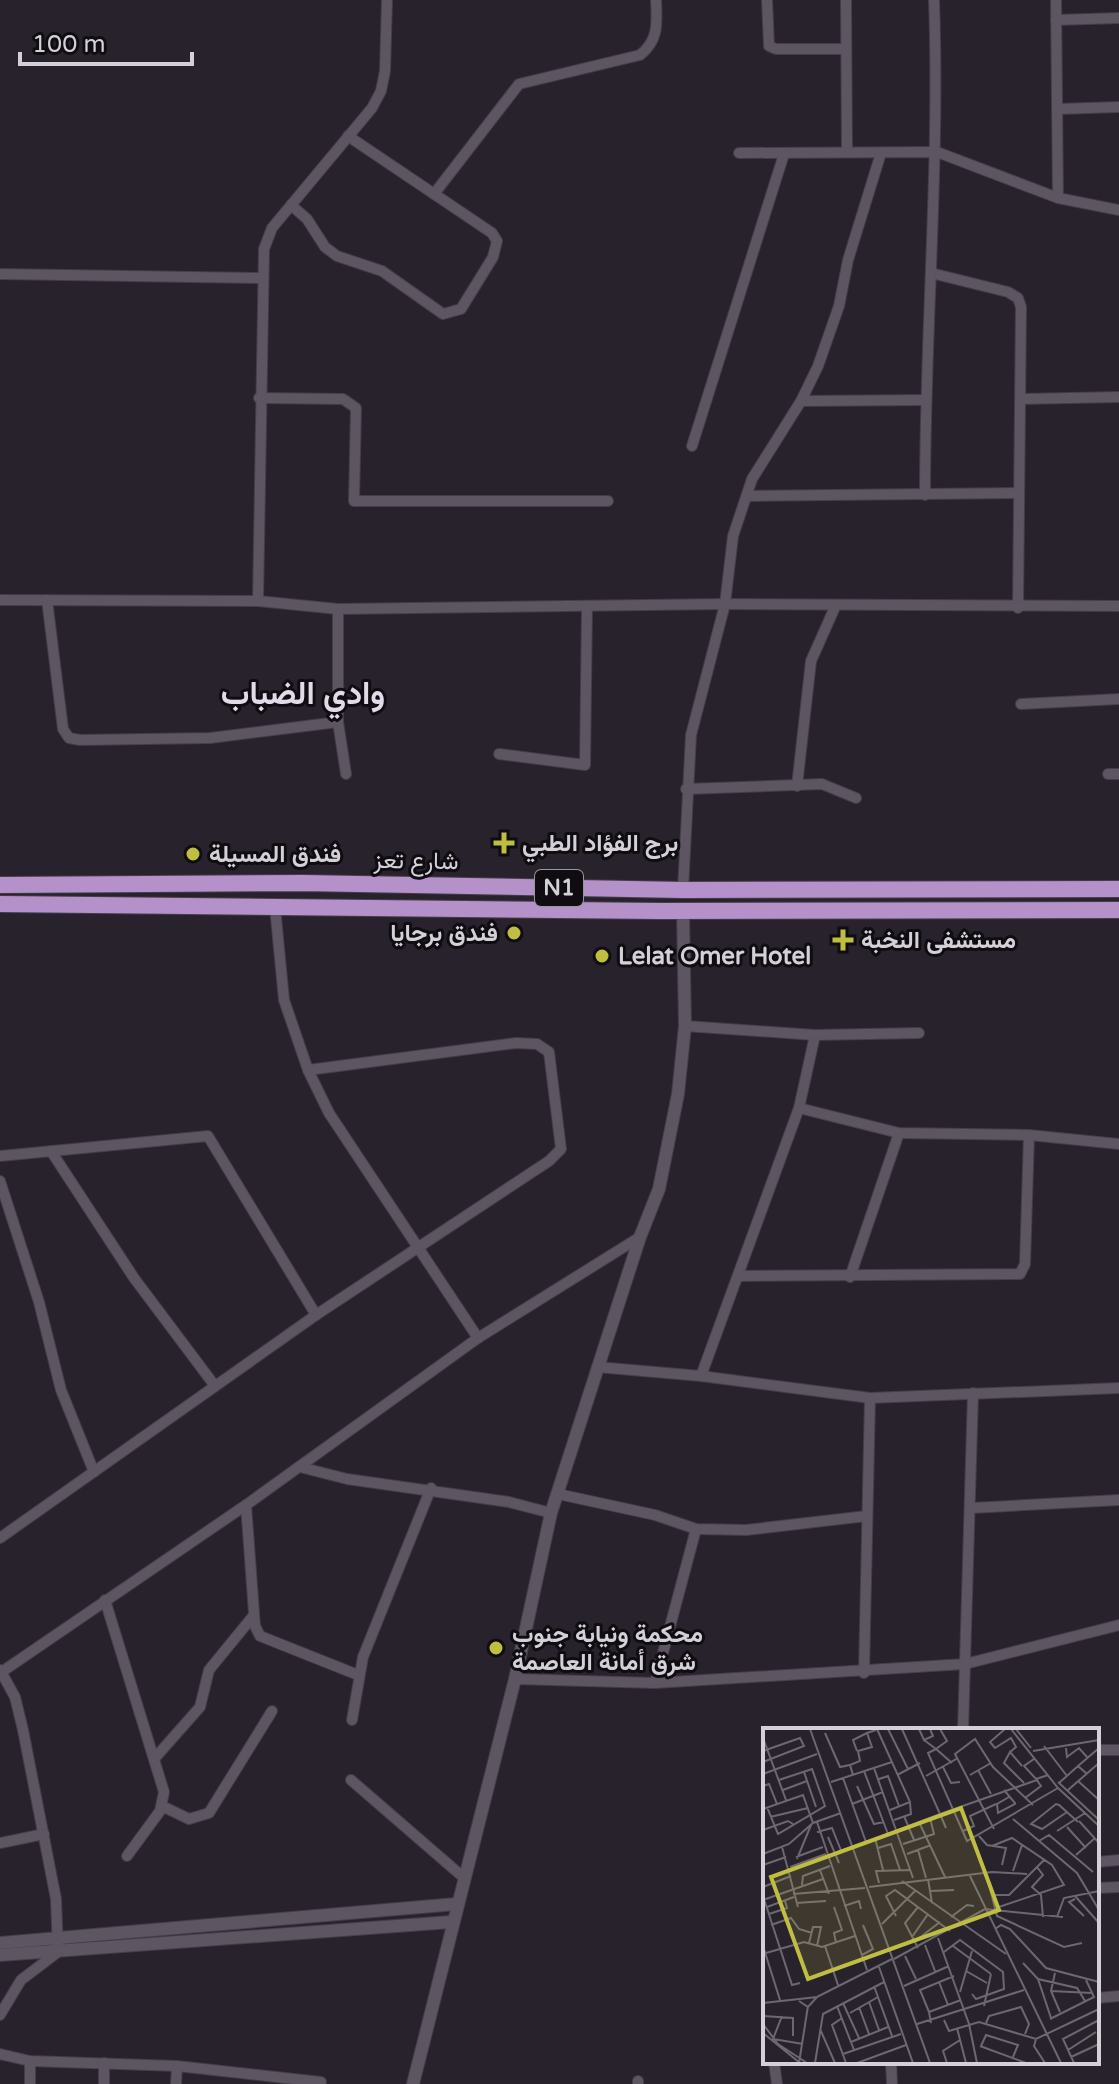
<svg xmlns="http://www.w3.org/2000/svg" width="1119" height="2084" font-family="'Varela Round',Vazirmatn,sans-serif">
	<rect width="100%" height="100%" fill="#28222c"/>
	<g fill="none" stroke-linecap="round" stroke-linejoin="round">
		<defs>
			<g id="minor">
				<path d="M767,0l2,46 7,3h69"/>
				<path d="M846,0l1,152"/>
				<path d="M1056,0l2,198"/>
				<path d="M1056,20l63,-2"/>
				<path d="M1058,109l61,-2"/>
				<path d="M739,153l198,-1 121,46 61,12"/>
				<path d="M434,194l85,-110 121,-29c19,-15 17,-32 16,-55"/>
				<path d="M291,205l16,14 18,28 12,9 45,15 61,43 18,-5 32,-52 4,-16 -5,-8 -144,-97"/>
				<path d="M931,273l77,19 10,6 3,9 -3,301"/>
				<path d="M0,274l261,4"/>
				<path d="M259,398l84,1 13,9 -2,93h254"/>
				<path d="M1021,399l98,-2"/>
				<path d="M801,401l124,-1"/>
				<path d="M692,446l92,-292"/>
				<path d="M925,495c0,-166 15,-330 9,-495"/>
				<path d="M747,496l271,-3"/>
				<path d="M0,600l258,1 80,8 387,-5 394,2"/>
				<path d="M47,600l16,129 6,9 11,2 130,-2 128,-16"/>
				<path d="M258,601l6,-352 8,-21 100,-120 9,-17 4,-20 2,-71"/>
				<path d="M338,609v113l8,52"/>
				<path d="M1021,704l98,-5"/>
				<path d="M499,754l86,11 2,-158"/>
				<path d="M1108,774h11"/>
				<path d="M797,786l14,-125 24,-54"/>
				<path d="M686,789l136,-5 34,14"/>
				<path d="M683,890l8,-155 34,-131 8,-68 19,-57 49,-78 17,-35 21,-60 9,-46 33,-107"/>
				<path d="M275,907l9,93 24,70 21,43 149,225"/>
				<path d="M685,1026l130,9 -16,73 -98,268"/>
				<path d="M815,1035l104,-2"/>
				<path d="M799,1108l100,25 130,2 90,9"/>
				<path d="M51,1151l83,127 81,108"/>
				<path d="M0,1156l208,-20 108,179"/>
				<path d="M0,1181l39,121 22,88 33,82"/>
				<path d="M738,1276l282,-2 5,-10 4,-129"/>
				<path d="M850,1277l49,-144"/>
				<path d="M597,1367l104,9 169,22 249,-10"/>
				<path d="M300,1467l47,12 162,23 42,11"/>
				<path d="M558,1494l97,21 41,14 50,1 121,-14"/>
				<path d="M246,1505l9,121 5,10 98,39"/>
				<path d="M972,1508l147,-8"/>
				<path d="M0,1538l316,-223 233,-154 12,-12 -12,-97 -12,-8 -21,-1 -208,27"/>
				<path d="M105,1600l59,192 -4,19 -33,45"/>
				<path d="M0,1670l15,27 8,33 33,169 2,53 -37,28 -21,35"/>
				<path d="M0,1673l246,-168 232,-167 162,-101"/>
				<path d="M864,1673l6,-275"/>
				<path d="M515,1679l140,4 310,-19 154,-39"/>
				<path d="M655,1683l41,-154"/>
				<path d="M352,1720l11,-63 68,-169"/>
				<path d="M963,1730l10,-337"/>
				<path d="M1097,1750h22"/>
				<path d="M154,1759l46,-52 9,-37 45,-55"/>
				<path d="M351,1780l112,97"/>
				<path d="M162,1806l27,13 20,-6 63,-102"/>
				<path d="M0,1843l44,-9"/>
				<path d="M1097,1862l22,-2"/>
				<path d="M1097,1888l22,-1"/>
				<path d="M1097,1998l22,-2"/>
				<path d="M0,2054l30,7 147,5 144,16"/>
				<path d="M30,2061v23"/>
				<path d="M774,2062l3,22"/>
				<path d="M891,2062l1,22"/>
				<path d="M638,2081v3"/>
				<path d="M104,2084v-21"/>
				<path d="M176,2084l1,-18"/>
			</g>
			<g id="tertiary">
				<path d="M0,1943l456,-39"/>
				<path d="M0,1955l451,-33"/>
				<path d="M413,2084l102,-405 36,-166 89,-276 19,-48 19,-95 7,-68 -2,-115"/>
			</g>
			<g id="trunk">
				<path d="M0,885l303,-2 380,7 436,-1"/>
				<path d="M0,904l660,7 459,-1"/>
			</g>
		</defs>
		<use href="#minor" stroke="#443e47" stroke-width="12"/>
		<use href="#tertiary" stroke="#443e47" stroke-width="14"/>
		<use href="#trunk" stroke="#443e47" stroke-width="18"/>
		<use href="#minor" stroke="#5d5562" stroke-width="10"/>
		<use href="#tertiary" stroke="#5d5562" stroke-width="12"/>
		<use href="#trunk" stroke="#b491c9" stroke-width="16"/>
	</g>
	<g fill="#c0be41" stroke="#0f0d11" stroke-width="3">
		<path d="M500 831h8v8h8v8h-8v8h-8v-8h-8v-8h8z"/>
		<circle cx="193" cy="854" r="8"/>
		<circle cx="514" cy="933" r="8"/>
		<path d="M839 928h8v8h8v8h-8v8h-8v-8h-8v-8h8z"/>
		<circle cx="602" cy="956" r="8"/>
		<circle cx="496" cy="1648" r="8"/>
	</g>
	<g text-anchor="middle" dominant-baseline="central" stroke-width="6" stroke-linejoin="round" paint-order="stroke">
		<rect fill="#0f0d11" stroke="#99969c" stroke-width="2" x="535" y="870" width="48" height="36" rx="6"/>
		<g font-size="22" font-weight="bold" fill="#d4d0d7">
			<text x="559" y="888">N1</text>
		</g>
		<g font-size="24" font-weight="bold" fill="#d4d0d7" stroke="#0f0d11" text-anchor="start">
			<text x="522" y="843">برج الفؤاد الطبي</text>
			<text x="209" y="854">فندق المسيلة</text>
			<text x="498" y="933" text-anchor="end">فندق برجايا</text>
			<text x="861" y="940">مستشفى النخبة</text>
			<text x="618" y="956">Lelat Omer Hotel</text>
			<text x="512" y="1634">محكمة ونيابة جنوب<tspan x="512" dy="28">شرق أمانة العاصمة</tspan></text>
		</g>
		<g font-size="24" fill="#d4d0d7" stroke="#0f0d11">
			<text transform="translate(416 861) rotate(1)">شارع تعز</text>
		</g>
		<g font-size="32" font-weight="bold" fill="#e2dae8" stroke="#0f0d11">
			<text x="303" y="694">وادي الضباب</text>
		</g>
	</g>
	<g transform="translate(763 1728)">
		<rect width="336" height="336" fill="#28222c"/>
		<path fill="none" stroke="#6d6870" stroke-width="2" d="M47,1l120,334M114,1l33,73 -20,8M125,1l20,40M139,1l38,85 97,-34 -13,-14 10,-7M156,1l5,11 9,-4 -3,-7M242,1l-15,13 5,6 16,-10 5,9 -6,5M248,1l47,59 41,38M253,1l15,19M62,5l15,34 10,-2 3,10M0,10l23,62M161,12l12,9 4,-3 7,-5 -7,-12M281,18l23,30M303,20l1,9 12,-9 8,9M0,23l37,-13 4,8 -41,16M94,23l-4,-11 14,-7M270,23l66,-11M189,35l-16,-14 -8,4 39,88 91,-53M87,37l10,-4 -2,-10 14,-4 -5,-14 9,-3M259,38l-12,-14 -6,11 20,20M180,39l8,16 9,-1M111,40l39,110M215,42l13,24M101,43l24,63M41,44l12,35M0,46l54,-20M324,46l-9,-8 21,-18M134,47l23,-12M207,47l21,-12M163,48l32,-18M80,50l23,64M116,51l9,-3 11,30M315,53l21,19M68,54l61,-20M295,54l41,38M296,55l19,-17M0,58l6,-2 8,20M94,58l17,38 10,-2M20,62l24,-9M241,62l11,13v1l-17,9 -1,-9 12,-7M305,62l31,-27M262,70l16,-12 -5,-7 12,-4M89,76l31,-12M4,79l11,27 47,-28 -13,-37 -33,11M0,81l40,-14 10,28M304,84l-25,17 -11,-5 25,-20 3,1 19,17M141,88l10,24M7,89l38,-9M250,91l64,54 22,37M131,92l17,-6 -1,-11M316,93l20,22M54,94l50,148M156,94l21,-8 6,14M304,99l19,21M231,101l-39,-75 20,-15 18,28 40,38M0,102l25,-9 5,3M200,103l11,-5 -4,-10 26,-12M294,103l28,-18M54,104l15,-4 10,25M216,108l8,9 19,3 -4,17M65,109l11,26M112,110l8,32M276,113l10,-6 44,37M140,116l31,-10 -4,-16M229,118l20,-8 40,27 12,20 -68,23M19,119l16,60M91,119l65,-25 26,55M115,120l13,-4 9,26M155,122l8,28M0,126l26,-10 24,-21 28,-10M144,126l24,-9M313,127l19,-17M33,129l27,-10M34,131l14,-34M0,137l23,-8M27,139l36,-13M274,139l6,8 -11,12 9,8 2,22M57,142l9,24M250,143l9,-26M206,146l92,189M165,151l4,24M139,153l104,73M225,153l9,35 67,31 18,-4M116,155l-3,-12 35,-1M39,157l1,-9 27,-10M0,159l28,-11M106,159l123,-15 35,2M167,163l24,-1M30,166l72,-6M228,167h18l36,-36M312,168l24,27M1,171l28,86 8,-2M312,171l-6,3 15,14M0,172l60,-21M33,175l30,-2M81,178l15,-5 2,8M4,179l27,-10M71,179l8,23 -8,3 2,10M155,179l-13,16 13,25M6,186l18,-6 -2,-7M133,188l-10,-20 9,-6 55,41M188,189l16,-12 7,1M294,189l7,-19 35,-7M119,196l33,-33M8,197l20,-7 8,11 13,4M232,201l6,-4 9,4 36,39 53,14M149,209l16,-23M175,210l31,86 8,39M151,214l26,-20M46,215l4,-16h8l-4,19M162,217l10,26M0,218l17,54M62,218l13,39M190,218l38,28M181,224l16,-12 43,32 1,17 -28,10 -4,-5M3,225l38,-11 18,5 33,-11M99,227l11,-6 -10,-24M142,228l11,23M131,231l91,-50 78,8M260,235l15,16 39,9 8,13M116,239l34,96M203,243l21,12M292,245l-4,18 9,21M275,251l13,39M176,254l9,23M111,258l18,50M141,258l45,-20M288,263l41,2M197,264l12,-41M36,273l9,6 9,-10M106,274l10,28M0,275l54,-6 75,-38M80,275l16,35M74,278l17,44M221,278l7,-32M96,279l10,27M166,284l-9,-22 34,-14M87,285l28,-16M0,288l30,2v18M19,288l-9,23 30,5M79,290l-10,7 14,38M287,291l44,-22 -8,-17M181,292l5,11 30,-9 57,17 63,-30M168,295l-2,-11 32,-12M223,295l3,-7 32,-9 8,17 -4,10M0,296l15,20 29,19M154,296l107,-34M194,300l9,35M57,301l15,34M0,305l37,30M273,311l-2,7 11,17M88,314l37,-15M217,318l46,17M218,318l5,-11 32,10 -5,12M305,322l28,-18M80,326l58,-20M308,329l28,-13M36,335l9,-57M52,335l8,-49 61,-32M94,335l49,-18M184,335l-4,-12 17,-11M311,335l-11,-24 36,-19"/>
		<path fill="#c0be41" fill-opacity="0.15" stroke="#c0be41" stroke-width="4" d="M198,80l38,102 -191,69 -37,-102z"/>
		<rect width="336" height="336" fill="none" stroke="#d4d0d7" stroke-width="4"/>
	</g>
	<path d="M20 52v12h172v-12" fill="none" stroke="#d4d0d7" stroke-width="4"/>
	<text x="32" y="52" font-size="24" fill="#d4d0d7" stroke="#0f0d11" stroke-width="6" paint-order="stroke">100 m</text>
</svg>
